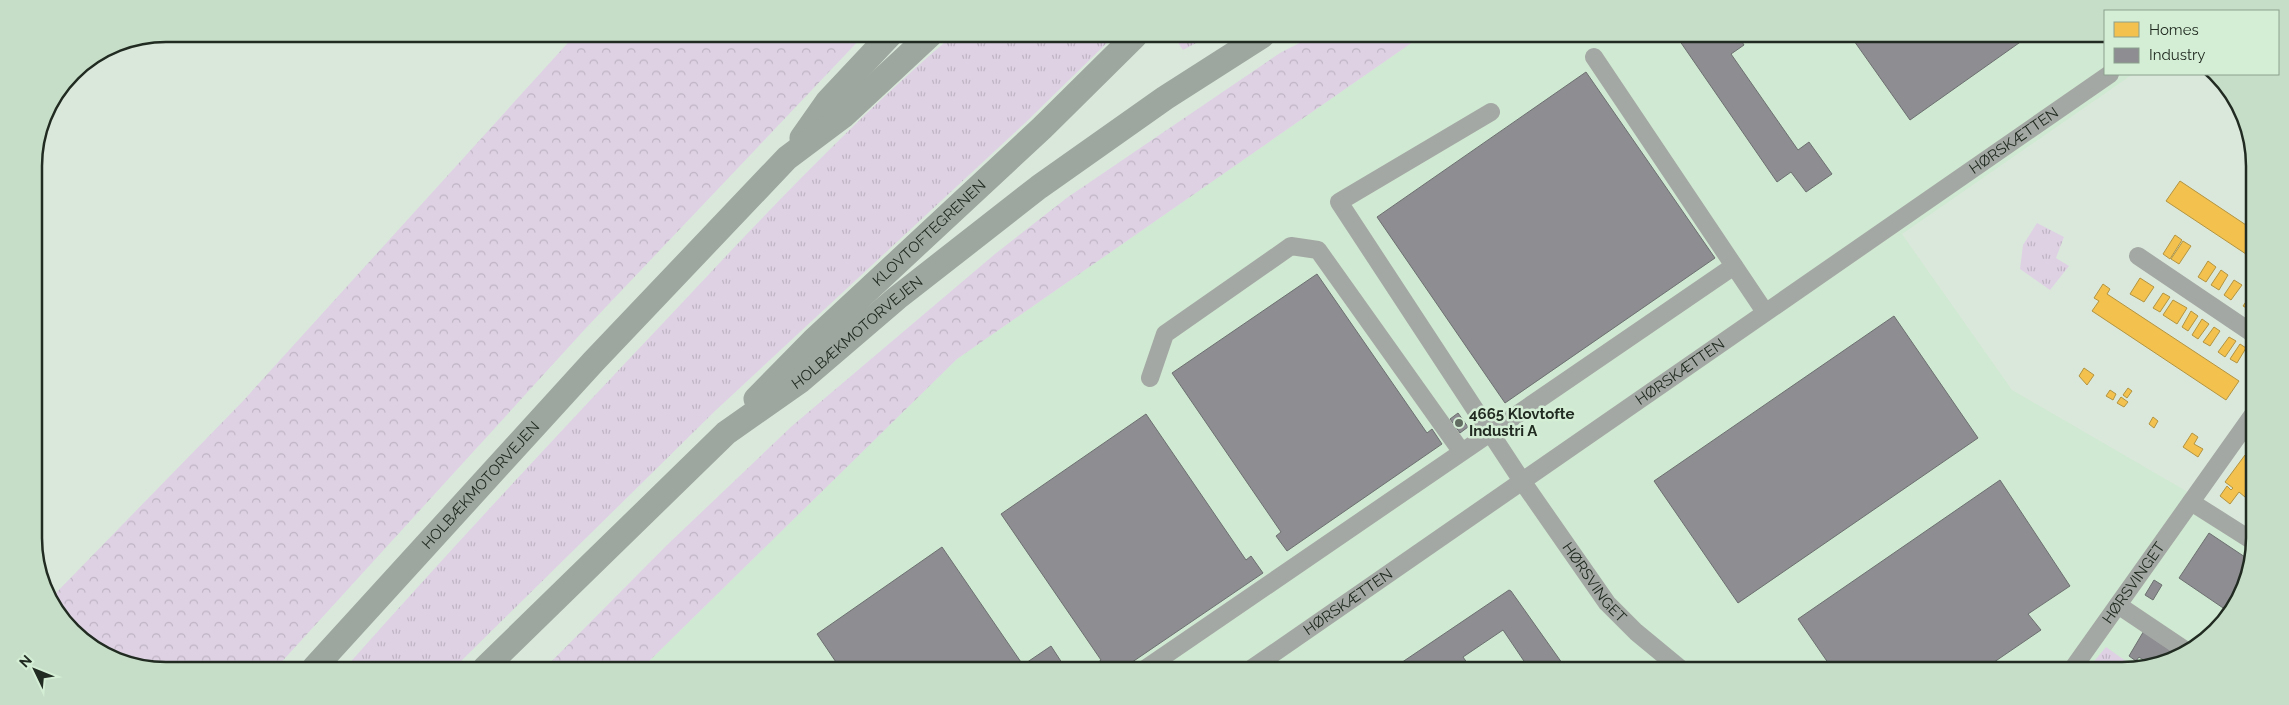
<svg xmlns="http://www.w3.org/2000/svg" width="2289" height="705" font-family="Raleway,sans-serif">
	<defs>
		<pattern id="grass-tufts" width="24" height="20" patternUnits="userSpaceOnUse" patternTransform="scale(1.25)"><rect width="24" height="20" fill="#ded1e4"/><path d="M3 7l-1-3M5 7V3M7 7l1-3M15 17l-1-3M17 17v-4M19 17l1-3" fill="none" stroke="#beb4c3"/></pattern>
		<pattern id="forest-crowns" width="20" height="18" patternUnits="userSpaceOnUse" patternTransform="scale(1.25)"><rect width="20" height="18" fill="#ded1e4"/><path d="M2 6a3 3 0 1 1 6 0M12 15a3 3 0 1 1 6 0" fill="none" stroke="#beb4c3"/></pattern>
	</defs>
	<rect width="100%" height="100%" fill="#dae8db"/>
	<path fill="#d0e9d2" d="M1420,37l685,1v36h28l-231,160 110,156 181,105 58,38v40l-18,39 -29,32 -73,27 -1489,-3 315,-309z"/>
	<g fill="url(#grass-tufts)">
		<path d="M952,36h162l-89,87 -310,288 -260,256h-109c104,-117 211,-232 319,-346 92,-98 185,-198 287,-285z"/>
		<path d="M1179,36h30l-26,14 -7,-10z"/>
		<path d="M2037,223l27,14 -8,21 13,8 -19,24 -30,-21 3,-24z"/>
		<path d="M2106,647l31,22 -6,2h-45z"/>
	</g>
	<g fill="url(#forest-crowns)">
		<path d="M575,35h289l-278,293 -309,339h-145l-65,-41 -15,-29 191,-196z"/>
		<path d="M1313,36l107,1 -463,322 -315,309h-97l121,-122 126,-120 203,-172 73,-57 212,-144z"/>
	</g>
	<g fill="#f2c14e" stroke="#b39440">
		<path d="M2180,181l72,48v29l-86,-57z"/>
		<path d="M2175,235l7,5 -12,19 -7,-5z"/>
		<path d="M2183,241l8,5 -12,18 -8,-5z"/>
		<path d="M2208,261l8,6 -10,15 -8,-5z"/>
		<path d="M2221,270l7,5 -9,15 -8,-5z"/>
		<path d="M2140,278l14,9 -10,15 -14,-8z"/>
		<path d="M2234,280l8,5 -11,15 -7,-5z"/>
		<path d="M2103,284l7,5 -3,5 132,87 -13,19 -134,-89 7,-10 -5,-3z"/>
		<path d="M2163,293l7,4 -10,15 -7,-4z"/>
		<path d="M2252,293v14l-2,3 -7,-4z"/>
		<path d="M2173,300l14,8 -10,16 -14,-9z"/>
		<path d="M2191,311l7,5 -10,15 -6,-4z"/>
		<path d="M2202,319l7,5 -11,15 -6,-4z"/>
		<path d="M2214,327l6,4 -10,15 -7,-4z"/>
		<path d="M2229,337l7,4 -11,16 -7,-5z"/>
		<path d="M2240,344l6,4 -9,15 -7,-4z"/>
		<path d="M2084,368l10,7 -7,10 -8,-9z"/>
		<path d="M2128,388l4,3 -5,7 -4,-3z"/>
		<path d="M2110,390l6,4 -3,6 -7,-4z"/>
		<path d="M2121,397l7,5 -4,5 -7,-4z"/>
		<path d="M2153,417l5,4 -4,7 -5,-4z"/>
		<path d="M2192,433l6,4 -4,7 9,5 -5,8 -15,-10z"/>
		<path d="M2245,455l6,4v30l-6,8 -6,-5 -9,12 -10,-8 7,-10 4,4 2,-2 -8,-6z"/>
	</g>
	<g fill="#8d8d92" stroke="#6d7070">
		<path d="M1677,37h62l5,8 -13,9 67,96 11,-8 23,32 -26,18 -15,-20 -14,10z"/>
		<path d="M1852,38h174l-116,82z"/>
		<path d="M1586,72l129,186 -210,145 -128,-186z"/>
		<path d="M1317,274l110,159 5,-4 10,15 -155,107 -11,-15 5,-4 -109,-159z"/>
		<path d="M1894,316l84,122 -240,165 -84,-122z"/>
		<path d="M1458,413l10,14 -8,6 -10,-14z"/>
		<path d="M1146,414l100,146 5,-4 12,17 -141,96h-22l-4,-5 5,-4 -100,-146z"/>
		<path d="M2000,480l70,106 -42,28 13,16 -60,41 -148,-1 -35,-51z"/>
		<path d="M2209,533l42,28v12l-19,41 -53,-36z"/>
		<path d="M942,547l81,118 28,-19 15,23 -226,-1 -23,-34z"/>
		<path d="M2154,580l8,5 -9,15 -8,-5z"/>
		<path d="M1509,590l2,1 56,79h-37l-27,-40 -40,27 9,13 -80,-1z"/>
		<path d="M2145,629l34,24 -30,11 -10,-7 -3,4 -7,-5z"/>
	</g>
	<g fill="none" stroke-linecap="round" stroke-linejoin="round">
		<g stroke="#a4a8a4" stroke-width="18">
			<path d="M1594,57l171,255"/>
			<path id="s1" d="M1491,112l-152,90 183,279 85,122 29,29 46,38"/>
			<path d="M2138,256l114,77"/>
			<path d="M1150,378l15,-44 126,-88 27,4 143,201"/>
			<path d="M2191,502l60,38"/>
			<path d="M2118,605l67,45"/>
			<path d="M1145,669l589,-403"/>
			<path id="s2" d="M1251,669l859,-595"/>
			<path id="s3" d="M2071,671l181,-255"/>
		</g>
		<g stroke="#9ea79f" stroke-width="25">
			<path d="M802,138l26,-37 62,-66"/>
			<path id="s4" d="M756,399l57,-58 229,-213 93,-92"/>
			<path id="s5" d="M315,667l278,-305 194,-204 56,-42 87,-81"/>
			<path id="s6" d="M485,668l241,-235 74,-52 97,-83 142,-111 126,-89 97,-62"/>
		</g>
	</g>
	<circle fill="#626d62" stroke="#d4eed5" stroke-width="2" cx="1459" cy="423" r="5"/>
	<g text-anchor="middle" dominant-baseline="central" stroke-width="5" stroke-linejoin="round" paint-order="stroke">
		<g font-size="15" fill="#212b21" stroke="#d4eed5">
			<text stroke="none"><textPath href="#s2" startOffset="928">HØRSKÆTTEN</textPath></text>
			<text stroke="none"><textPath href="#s4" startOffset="240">KLOVTOFTEGRENEN</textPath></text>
			<text stroke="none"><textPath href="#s6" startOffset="502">HOLBÆKMOTORVEJEN</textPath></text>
			<text stroke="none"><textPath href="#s2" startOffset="522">HØRSKÆTTEN</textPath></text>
			<text stroke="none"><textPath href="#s5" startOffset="246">HOLBÆKMOTORVEJEN</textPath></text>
			<text stroke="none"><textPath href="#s1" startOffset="635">HØRSVINGET</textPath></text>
			<text stroke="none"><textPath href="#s3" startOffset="108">HØRSVINGET</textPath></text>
			<text stroke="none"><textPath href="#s2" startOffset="118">HØRSKÆTTEN</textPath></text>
		</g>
		<g font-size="15" font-weight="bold" fill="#212b21" stroke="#d4eed5" text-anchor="start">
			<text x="1469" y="414">4665 Klovtofte<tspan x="1469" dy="17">Industri A</tspan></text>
		</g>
	</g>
	<path d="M0 0H2289V705H0ZM166 42H2122A124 124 0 0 1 2246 166V538A124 124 0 0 1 2122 662H166A124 124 0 0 1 42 538V166A124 124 0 0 1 166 42Z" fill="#c6dec7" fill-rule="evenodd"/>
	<path fill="none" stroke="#212b21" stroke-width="2.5" d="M166 42H2122A124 124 0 0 1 2246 166V538A124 124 0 0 1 2122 662H166A124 124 0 0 1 42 538V166A124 124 0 0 1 166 42Z"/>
	<rect x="2104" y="10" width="175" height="65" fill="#d4eed5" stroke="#8ca08d"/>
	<rect x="2114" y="22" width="25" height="15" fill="#f2c14e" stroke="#8ca08d"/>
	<text x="2149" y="35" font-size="15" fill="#212b21">Homes</text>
	<rect x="2114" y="48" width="25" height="15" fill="#8d8d92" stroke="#8ca08d"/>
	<text x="2149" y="60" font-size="15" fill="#212b21">Industry</text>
	<g transform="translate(35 670) rotate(313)" stroke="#d4eed5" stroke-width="4" paint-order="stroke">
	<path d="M0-4L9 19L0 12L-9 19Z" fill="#212b21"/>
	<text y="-8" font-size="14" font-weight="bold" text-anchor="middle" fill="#212b21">N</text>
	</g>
</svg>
